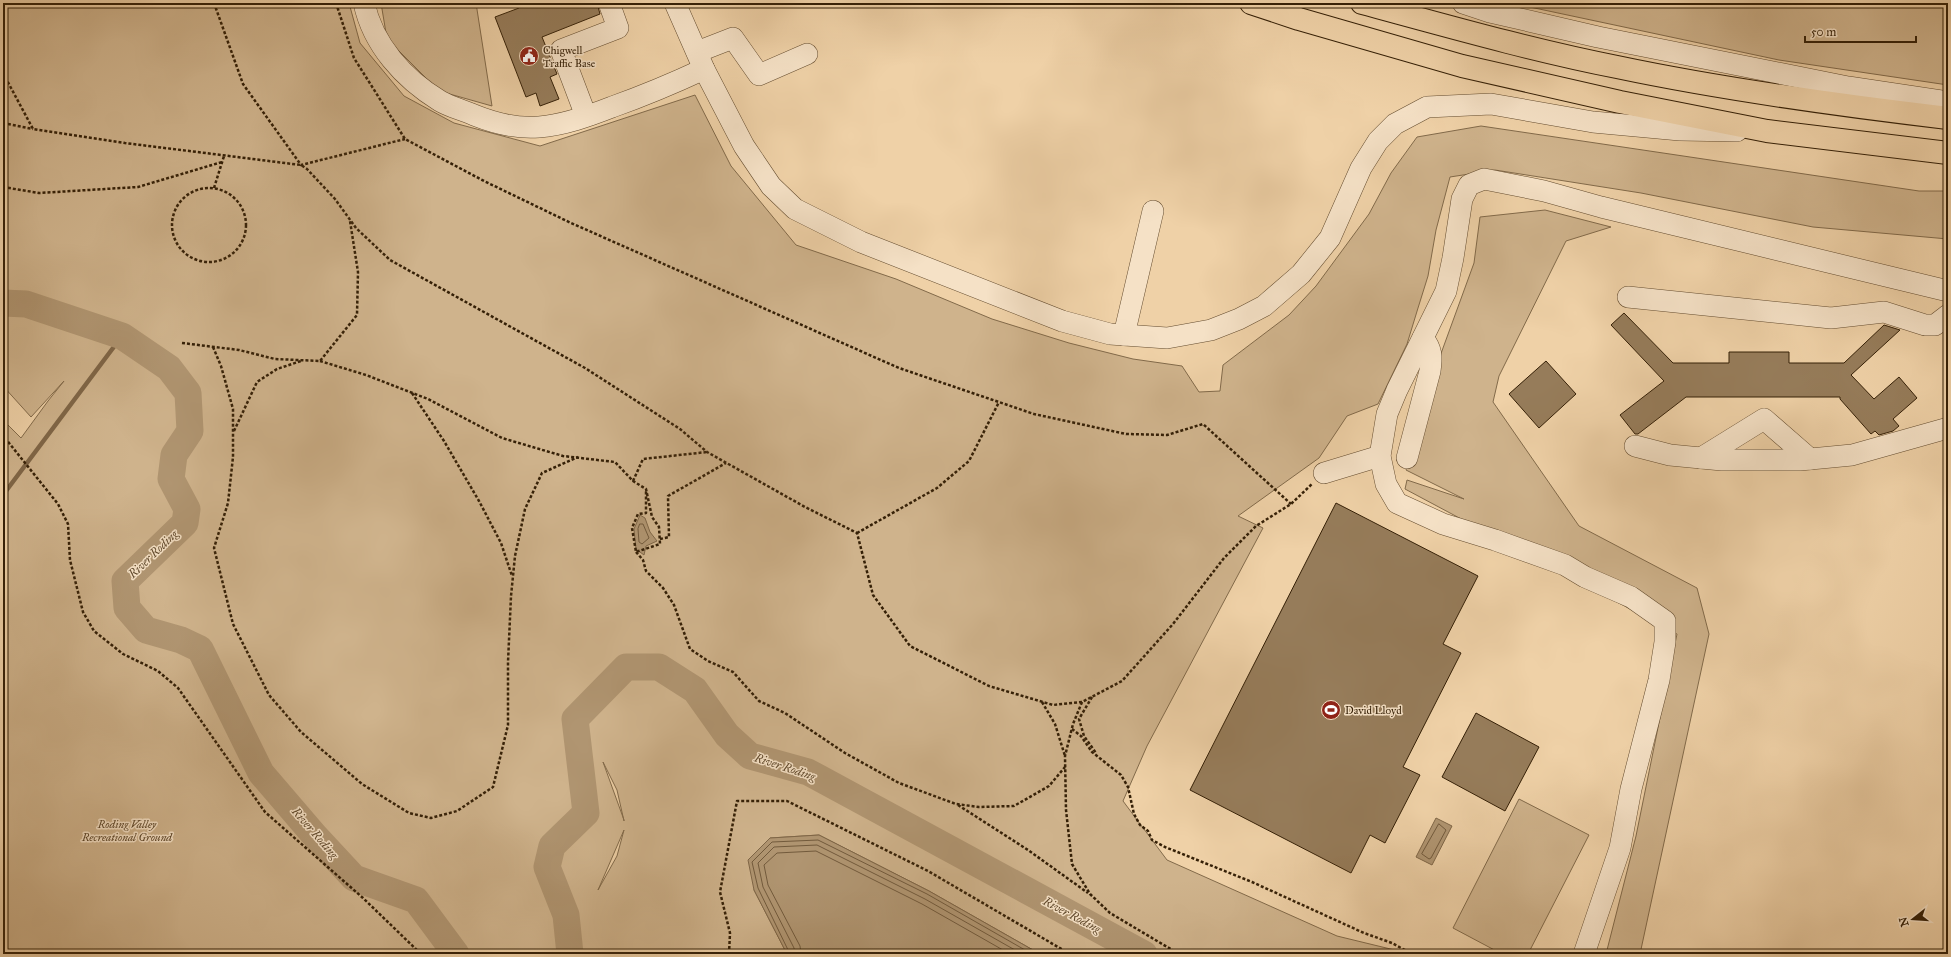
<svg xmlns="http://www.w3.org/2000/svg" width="1951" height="957" font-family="'IM FELL Great Primer',serif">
	<rect width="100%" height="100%" fill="#efd1a7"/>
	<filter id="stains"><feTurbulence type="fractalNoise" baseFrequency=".005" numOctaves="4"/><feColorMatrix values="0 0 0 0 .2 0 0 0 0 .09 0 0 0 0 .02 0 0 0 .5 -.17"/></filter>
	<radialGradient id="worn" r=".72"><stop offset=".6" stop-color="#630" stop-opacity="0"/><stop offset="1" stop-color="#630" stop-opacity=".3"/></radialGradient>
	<g fill="#cfb38c" stroke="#826a4a" fill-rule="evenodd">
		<path d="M3,3h346l11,40 44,53 50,27 86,23 155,-51 36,71 65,79 100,34 96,40 77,24 64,16 49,7 17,26 21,-1 3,-26 66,-50 27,-29 53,-72 22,-41 26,-36 64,-11 438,65h29v48l-135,-12 -172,-34 -146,-23 -45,7 -14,53 -8,46 -10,32 -11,36 -29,60 -31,12 -28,42 -81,58 25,12 -116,218 -24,55 44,59 170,76 74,18h-371l-111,-63 -110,-56 -49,3 -16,52 33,64h-784v-541l1,8 17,17 27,-37 16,-20 -33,36 -28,-31zM603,762l14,28 7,31v-1zM624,830l-7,26 -19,34z"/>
		<path d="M381,3h95l16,103 -53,-15 -52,-52z"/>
		<path d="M1511,3h437v82l-169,-25z"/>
		<path d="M1545,210l66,17 -45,14 -67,135 -6,26 86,124 118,62 12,46 -69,320h-34l30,-118 41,-202 -272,-145 2,-9 57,19 -58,-29 33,-111 35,-96 6,-46z"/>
		<path d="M1519,799l70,36 -61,119h-26l-49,-26z"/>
	</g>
	<g fill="#b09571" stroke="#7f6647">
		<path d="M640,515l5,3 5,14 7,9 -11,5 -2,9 -8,-6 -2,-20z"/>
		<path d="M1436,818l16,8 -20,39 -16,-8z"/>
		<path d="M819,835l110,56 111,63h-253l-33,-64 -6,-30 22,-22z"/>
	</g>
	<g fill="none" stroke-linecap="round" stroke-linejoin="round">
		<g stroke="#725a3c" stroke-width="1">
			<path d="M640,524h3l6,14 -7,6 -3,-2 -1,-13z"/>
			<path d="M1439,824l7,6 -15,28 -2,1 -7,-5z"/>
			<path d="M790,954l-32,-66 -6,-26 20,-20 46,-2 109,54 105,60"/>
			<path d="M795,954l-1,-6 -31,-61 -5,-24 16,-16 43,-2 108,54 97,55"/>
			<path d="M801,954l-1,-8 -32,-61 -4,-20 13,-12 39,-2 106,53 88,50"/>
		</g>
		<path stroke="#7f6647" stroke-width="4.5" d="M3,495l119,-159"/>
		<g stroke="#b09571" stroke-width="27">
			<path d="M3,303l23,1 96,32 47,32 19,25 2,38 -16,24 -3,24 16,30 -2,14 -60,58 2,27 19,22 35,10 19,9 61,124 54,63 39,42 62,22 40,54"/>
			<path d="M570,954l-4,-39 -19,-48 5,-21 34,-33 -11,-94 51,-52h33l36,23 32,45 23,21 58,16 336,182"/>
		</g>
	</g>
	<g fill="#967c5a" stroke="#352007">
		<path d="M518,3h79l3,11 -58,23 15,37 -7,3 9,22 -19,7 -4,-13 -10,4 -31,-80 24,-9z"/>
		<path d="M1624,313l49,50h56v-11h60v11h55l40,-38 16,5 -49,45 23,24 25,-22 18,21 -24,21 6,7 -6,5 -14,4 -4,-4 -4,3 -31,-35v-2h-154l-48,37h-3l-15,-19 44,-34 -53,-56z"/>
		<path d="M1546,361l30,33 -37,34 -30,-34z"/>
		<path d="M1336,503l142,73 -35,68 18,9 -58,114 17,8 -35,68 -15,-8 -19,38 -161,-83z"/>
		<path d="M1476,713l63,34 -34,64 -63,-34z"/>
	</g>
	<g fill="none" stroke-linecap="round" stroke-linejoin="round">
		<defs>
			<g id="minor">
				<path d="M364,3c9,42 40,76 76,98 10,6 23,9 34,14 20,8 42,14 65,12 25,-2 50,-11 73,-20 31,-11 62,-24 92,-38"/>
				<path d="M675,3l29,66 40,77 27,40 24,23 66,33 201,79 48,13 57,4 44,-8 28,-11 25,-13 37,-32 29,-36 31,-70 17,-27 17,-17 32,-17 64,-3 102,18 87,8 57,1"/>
				<path d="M1463,3l27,9 108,25 250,50 100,15"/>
				<path d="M697,52l36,-14 26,37 48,-21"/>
				<path d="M586,116l-25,-66 57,-22 -9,-25"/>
				<path d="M1628,297l203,21 53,-6 41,13h10l13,-10"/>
				<path d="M1124,335l29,-124"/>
				<path d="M1635,446l35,9 52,5h78l52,-5 96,-27"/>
				<path d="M1407,458l23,-87c2,-14 2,-22 -7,-33"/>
				<path d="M1701,458l63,-39 46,40"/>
				<path d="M1324,473l56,-17"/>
				<path d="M1584,954l36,-106 11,-59 28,-109 6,-38v-21l-34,-24 -46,-20 -20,-12 -70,-25 -52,-16 -46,-21 -11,-19 -6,-28 7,-42 10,-24 49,-99 7,-33 9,-59 7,-14 15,-6 60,12 57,16 347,84"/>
			</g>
			<g id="highway">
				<path d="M1251,3l48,16 163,47 158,36 147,29 181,22"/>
				<path d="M1362,3c85,23 169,47 255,64 109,23 220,38 331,51"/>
			</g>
		</defs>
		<use href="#minor" stroke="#644c2f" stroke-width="22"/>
		<use href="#highway" stroke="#352007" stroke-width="24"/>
		<g stroke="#352007" stroke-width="2.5" stroke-dasharray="3 2" stroke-linecap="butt">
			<path d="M214,3l29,81 58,81 104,-26"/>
			<path d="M336,3l18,55 51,81 79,42 87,42 328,145 135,46 92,20 41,1 36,-11 88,80"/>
			<path d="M3,73l30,56 92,14 176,22 6,4 28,30 21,29 34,32 195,108 95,61 27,23 98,55 52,26 16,62 37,51 79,40 64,19 29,-3 40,-21 51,-57 51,-66 32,-32 35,-22 21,-20"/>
			<path d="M3,123l30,6"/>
			<path d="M3,187l36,6 99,-6 84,-25"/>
			<path d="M214,188l10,-32"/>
			<circle cx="209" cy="225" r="37"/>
			<path d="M182,343l57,7 36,9 45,2 37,-46 1,-43 -8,-51"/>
			<path d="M213,347l8,19 12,43v48l-5,46 -14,45 19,76 36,71 32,37 61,52 47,29 22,5 26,-7 36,-24 15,-62v-63l3,-66 4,-40 10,-47 17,-36 36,-16"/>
			<path d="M320,361l46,14 62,24 74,39 61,18 52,6 18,19 13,8 6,28 7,10 1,17 -24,8 -4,-24 6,-14 8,-1v-24"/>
			<path d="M412,393l32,48 35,60 22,42 11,33"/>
			<path d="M3,413l2,25 53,66 10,20 2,36 13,52 11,19 29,23 35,17 20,17 87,124 98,86 58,56"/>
			<path d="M234,431l23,-49 20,-13 24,-8"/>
			<path d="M633,481l10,-22 64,-7"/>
			<path d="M857,533l80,-45 32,-27 30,-59"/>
			<path d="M660,539l9,-2 -1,-41 58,-33"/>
			<path d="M636,552l7,8 3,11 17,17 11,17 16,44 18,12 25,11 26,29 26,12 60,40 54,30 57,21 23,3 35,-1 35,-20 16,-19"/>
			<path d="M1092,697l-13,22 5,17 12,17"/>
			<path d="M1042,702l13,22 10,32"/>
			<path d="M1082,702l-9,22 -8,32 1,54 6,54 18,30 20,19 69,41"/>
			<path d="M1072,729l9,7 11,16 29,23 7,12 6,27 6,11 8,6 4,9 13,7 87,35 112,51 28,10 20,11"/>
			<path d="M958,805l70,45 60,43"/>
			<path d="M729,954l1,-21 -10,-41 17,-91h50l141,70 142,83"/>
		</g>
		<use href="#minor" stroke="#f5e1c6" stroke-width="21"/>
		<use href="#highway" stroke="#efd1a7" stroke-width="22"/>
	</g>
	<defs>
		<symbol id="civic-disc" viewBox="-11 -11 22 22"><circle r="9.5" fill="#8f2418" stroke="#f5e1c6"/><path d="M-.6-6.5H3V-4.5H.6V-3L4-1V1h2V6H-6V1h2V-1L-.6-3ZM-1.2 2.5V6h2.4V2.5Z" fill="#fff"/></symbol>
		<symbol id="stadium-disc" viewBox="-11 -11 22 22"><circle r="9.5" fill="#8f2418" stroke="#f5e1c6"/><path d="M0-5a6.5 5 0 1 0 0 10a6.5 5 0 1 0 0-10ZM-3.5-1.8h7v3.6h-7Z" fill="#fff"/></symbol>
	</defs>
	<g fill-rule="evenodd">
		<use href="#civic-disc" x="518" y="45" width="22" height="22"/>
		<use href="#stadium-disc" x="1320" y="699" width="22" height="22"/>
	</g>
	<g text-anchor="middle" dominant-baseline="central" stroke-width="3" stroke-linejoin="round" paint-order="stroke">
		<g font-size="11" fill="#352007" stroke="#f5e1c6" text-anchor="start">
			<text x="543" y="50">Chigwell<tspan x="543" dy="13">Traffic Base</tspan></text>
			<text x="1345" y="710">David Lloyd</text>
		</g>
		<g font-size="11" font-style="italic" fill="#5c4528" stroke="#f5e1c6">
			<text x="127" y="824">Roding Valley<tspan x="127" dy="13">Recreational Ground</tspan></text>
		</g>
		<g font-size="12" font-style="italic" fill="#60492c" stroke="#f5e1c6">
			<text transform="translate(153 554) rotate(-44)">River Roding</text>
			<text transform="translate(785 767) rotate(18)">River Roding</text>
			<text transform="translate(315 833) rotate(49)">River Roding</text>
			<text transform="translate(1072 915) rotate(28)">River Roding</text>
		</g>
	</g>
	<rect width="1951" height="957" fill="none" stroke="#efd1a7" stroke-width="16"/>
	<rect x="4" y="4" width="1943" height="949" fill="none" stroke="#352007" stroke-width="2"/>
	<rect x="8" y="8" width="1935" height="941" fill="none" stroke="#352007"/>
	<g transform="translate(1913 919) rotate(253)" stroke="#f5e1c6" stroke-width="3" paint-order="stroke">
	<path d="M0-3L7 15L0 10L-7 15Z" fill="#352007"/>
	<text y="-6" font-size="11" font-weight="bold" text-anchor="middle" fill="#352007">N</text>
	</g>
	<path d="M1805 36v6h111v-6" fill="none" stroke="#352007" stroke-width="2"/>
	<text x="1811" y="36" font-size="12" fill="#352007" stroke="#f5e1c6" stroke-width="3" paint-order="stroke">50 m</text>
	<rect width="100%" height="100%" filter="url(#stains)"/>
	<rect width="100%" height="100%" fill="url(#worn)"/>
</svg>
